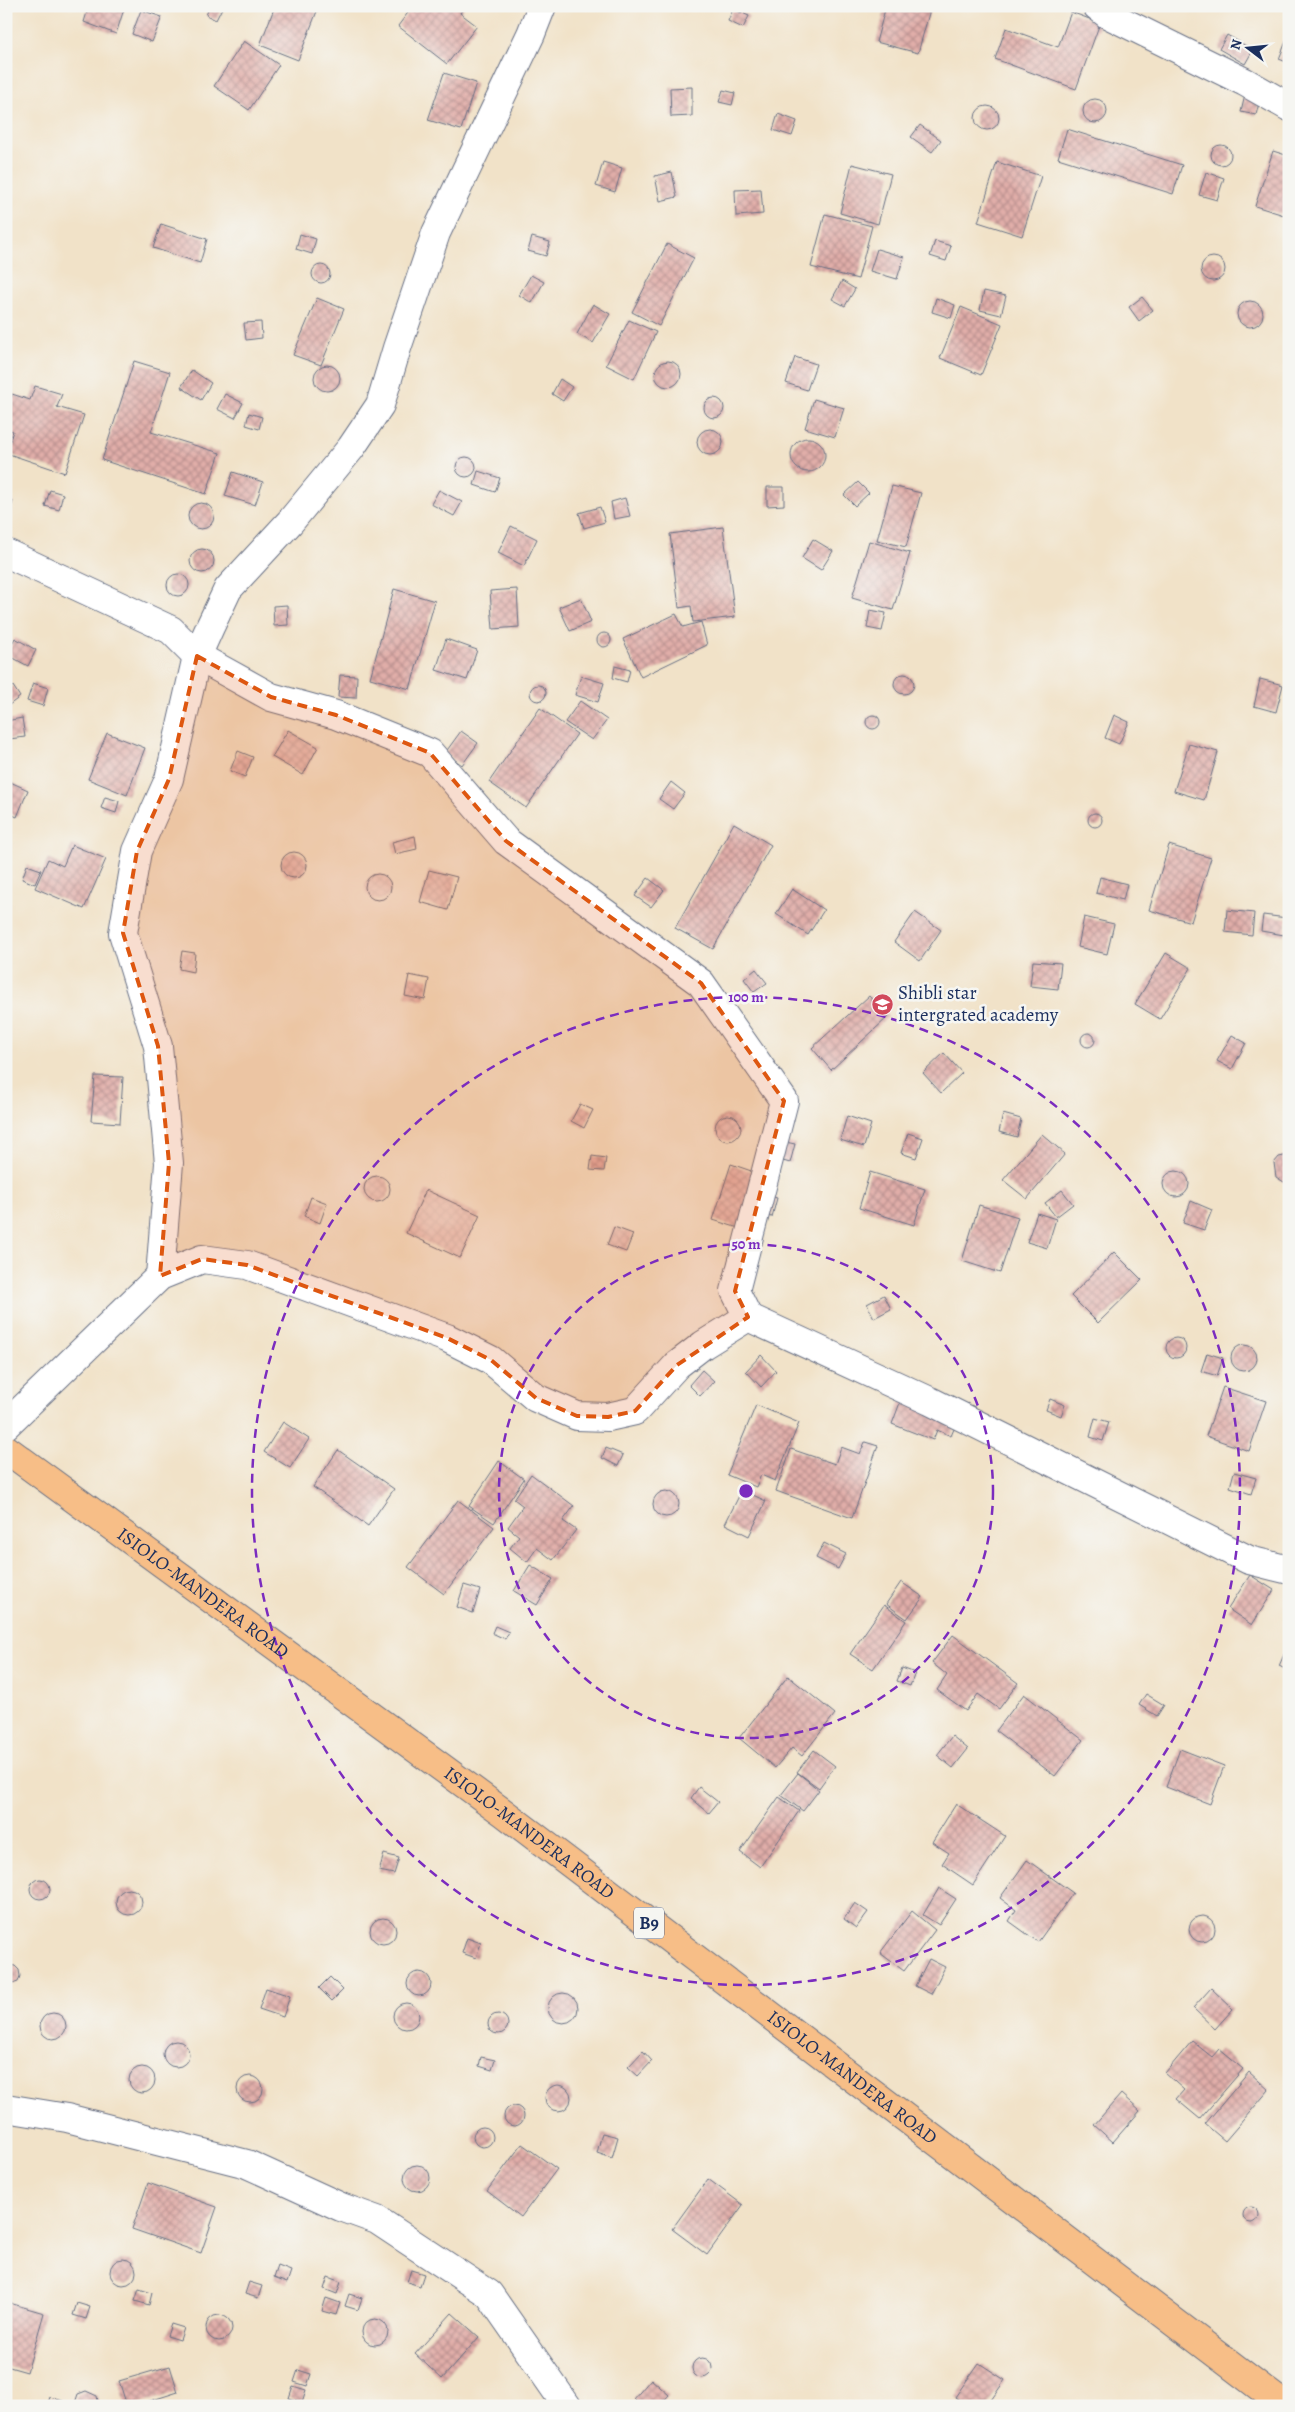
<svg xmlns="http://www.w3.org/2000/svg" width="1295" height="2412" font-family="Alegreya,serif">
	<defs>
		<pattern id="building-cross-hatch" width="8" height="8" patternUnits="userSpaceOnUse" patternTransform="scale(1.25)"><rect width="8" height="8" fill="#e1aea9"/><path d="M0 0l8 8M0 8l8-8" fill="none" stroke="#b68e8d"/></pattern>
	</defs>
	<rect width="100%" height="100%" fill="#f6f6f2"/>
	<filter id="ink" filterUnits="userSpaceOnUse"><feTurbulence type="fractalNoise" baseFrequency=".02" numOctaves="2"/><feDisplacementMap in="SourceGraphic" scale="10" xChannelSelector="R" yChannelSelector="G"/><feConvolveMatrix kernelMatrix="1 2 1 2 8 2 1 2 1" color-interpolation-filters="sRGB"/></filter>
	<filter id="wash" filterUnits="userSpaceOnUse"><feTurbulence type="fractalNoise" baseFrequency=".0096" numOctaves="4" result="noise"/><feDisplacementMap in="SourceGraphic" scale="20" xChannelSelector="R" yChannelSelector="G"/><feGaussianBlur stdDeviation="1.12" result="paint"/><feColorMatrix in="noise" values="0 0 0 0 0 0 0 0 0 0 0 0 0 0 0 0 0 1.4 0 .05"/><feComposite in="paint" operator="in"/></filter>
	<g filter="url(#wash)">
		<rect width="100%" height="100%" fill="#f1e2c8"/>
		<g id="blocks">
			<g fill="url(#building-cross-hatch)">
				<path d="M89,6h36l-9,28 -32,-12z"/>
				<path d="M210,6h13l-7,14 -10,-5z"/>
				<path d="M275,6h44l-21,54 -38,-15z"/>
				<path d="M413,6h50l1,1 -4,6 17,13 -30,38 -49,-38z"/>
				<path d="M886,6h45l-13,47 -42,-11z"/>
				<path d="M733,9l16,7 -6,12 -15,-7z"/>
				<path d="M141,10l21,7 -10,25 -20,-8z"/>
				<path d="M1071,12l29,11 -24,66 -81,-30 11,-31 52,19z"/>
				<path d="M1227,35l26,15 -8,14 -26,-15z"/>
				<path d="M1287,39l2,1v23l-10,-4z"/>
				<path d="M244,41l35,24 -30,45 -35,-24z"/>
				<path d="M444,73l32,10 -15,47 -33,-10z"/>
				<path d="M692,87v29l-21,1 -1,-29z"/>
				<path d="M723,90l12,3 -3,12 -13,-3z"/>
				<path d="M1245,95l15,4 -4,16 -15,-3z"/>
				<circle cx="1095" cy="111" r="12"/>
				<circle cx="987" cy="118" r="12"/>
				<path d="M778,114l19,7 -5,15 -19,-6z"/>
				<path d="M920,125l21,15 -9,12 -21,-15z"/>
				<path d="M1067,129l115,36 -9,29 -115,-36z"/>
				<circle cx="1221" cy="155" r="10"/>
				<path d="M1273,151l16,5v53l-2,7 -32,-10z"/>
				<path d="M603,162l19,6 -7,24 -19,-6z"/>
				<path d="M997,162l44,14 -19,60 -44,-14z"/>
				<path d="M852,164l39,10 -13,50 -38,-11z"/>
				<path d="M672,172l5,25 -17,4 -5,-25z"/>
				<path d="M1206,172l18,6 -7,22 -18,-5z"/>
				<path d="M761,189l2,25 -27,2 -1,-26z"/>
				<path d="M825,214l47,12 -14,53 -47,-12z"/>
				<path d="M161,224l46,15 -7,24 -47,-15z"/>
				<path d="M300,234l16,5 -4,15 -16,-5z"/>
				<path d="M532,237l18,5 -4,14 -18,-5z"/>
				<path d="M935,241l16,5 -5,15 -16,-5z"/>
				<path d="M667,244l27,14 -35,68 -27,-14z"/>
				<path d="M877,249l27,8 -7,22 -27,-8z"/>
				<circle cx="1213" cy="269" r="12"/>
				<circle cx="321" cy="274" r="9"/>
				<path d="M531,275l13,7 -12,21 -13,-8z"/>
				<path d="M842,281l13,8 -10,17 -13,-7z"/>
				<path d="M984,291l22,5 -5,19 -21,-5z"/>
				<path d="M1142,297l11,13 -14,11 -10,-14z"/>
				<path d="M317,298l27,11 -23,56 -28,-10z"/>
				<path d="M936,298l19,7 -4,13 -19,-6z"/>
				<circle cx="1250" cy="314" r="13"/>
				<path d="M593,304l17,10 -17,29 -16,-9z"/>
				<path d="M961,307l41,17 -21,51 -41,-17z"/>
				<path d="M629,320l27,12 -22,47 -28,-14z"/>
				<path d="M261,322l1,16 -16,2 -2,-17z"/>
				<path d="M795,357l21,7 -9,26 -21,-7z"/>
				<circle cx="668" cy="374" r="13"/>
				<path d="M134,361l36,11 -19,60 69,21 -14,41 -104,-34z"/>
				<circle cx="327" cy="378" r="13"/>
				<path d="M192,370l19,13 -10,17 -20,-13z"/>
				<path d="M560,379l12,8 -9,14 -11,-7z"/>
				<path d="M35,386l27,8 -5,13 27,8 -19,58 -59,-20 7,-22 -7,-2v-18l6,-17 18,6z"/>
				<path d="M225,394l18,9 -8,15 -18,-9z"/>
				<circle cx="714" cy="408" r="10"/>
				<path d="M814,399l30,9 -9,29 -30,-9z"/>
				<path d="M249,413l13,4 -3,12 -13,-4z"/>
				<circle cx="710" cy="442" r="13"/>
				<circle cx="808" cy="455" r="17"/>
				<circle cx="466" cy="467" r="10"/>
				<path d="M478,471l22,7 -5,14 -21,-7z"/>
				<path d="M233,472l30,10 -8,23 -30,-9z"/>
				<path d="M858,482l11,11 -14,13 -11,-11z"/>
				<path d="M892,486l29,7 -15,54 -29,-7z"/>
				<path d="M767,487h17v18l-17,1z"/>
				<path d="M50,490l13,4 -4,16 -14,-4z"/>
				<path d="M439,490l23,12 -8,14 -23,-12z"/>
				<path d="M625,498l5,18 -16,3 -3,-17z"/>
				<path d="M6,499l7,2 -4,14 -3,-1z"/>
				<circle cx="201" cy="516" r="13"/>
				<path d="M600,507l5,15 -21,6 -5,-15z"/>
				<path d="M511,526l26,13 -13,27 -26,-13z"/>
				<path d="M723,527l12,90 -42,5 -2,-16 -12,2 -9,-74z"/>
				<path d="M813,539l20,12 -12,19 -19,-12z"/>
				<path d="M869,541l41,12 -17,57 -41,-12z"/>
				<circle cx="202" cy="561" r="12"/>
				<circle cx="178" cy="585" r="11"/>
				<path d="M394,589l41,12 -25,88 -40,-11z"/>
				<path d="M517,589l2,38 -26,2 -3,-38z"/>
				<path d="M581,598l10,24 -21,9 -11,-24z"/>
				<path d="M287,605l1,20 -14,1 -1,-20z"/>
				<path d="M870,610l16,3 -4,18 -15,-3z"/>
				<path d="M676,614l7,13 18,-5 6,23 -66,32 -18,-38z"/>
				<circle cx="604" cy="640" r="7"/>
				<path d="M15,638l21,12 -8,16 -22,-12z"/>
				<path d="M446,639l31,11 -10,30 -31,-10z"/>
				<path d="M615,666l15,4 -3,12 -14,-4z"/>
				<circle cx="904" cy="684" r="10"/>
				<path d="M340,675l17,1 -1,22 -18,-1z"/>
				<path d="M581,676l23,7 -6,19 -23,-7z"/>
				<path d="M1260,679l23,6 -7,27 -22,-6z"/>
				<path d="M33,683l15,5 -5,18 -16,-5z"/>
				<circle cx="538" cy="693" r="8"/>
				<path d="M13,686l7,11 -11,8 -3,-4v-10z"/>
				<path d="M580,701l27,19 -15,20 -27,-18z"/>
				<path d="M540,708l37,26 -51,74 -37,-26z"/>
				<path d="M1114,715l15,7 -10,22 -14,-6z"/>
				<circle cx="873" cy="722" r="7"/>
				<path d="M22,718l3,19 -16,2 -3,-18z"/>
				<path d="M288,730l30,17 -15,28 -31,-18z"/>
				<path d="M461,731l17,12 -16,22 -17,-12z"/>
				<path d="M107,733l38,15 -18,47 -39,-16z"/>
				<path d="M1189,744l29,8 -14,48 -30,-9z"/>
				<path d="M238,751l15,6 -8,20 -15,-6z"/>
				<path d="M6,780l22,10 -11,27 -11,-5z"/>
				<path d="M671,782l14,11 -12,16 -14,-10z"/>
				<path d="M105,797l14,4 -3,12 -15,-5z"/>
				<circle cx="1095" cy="820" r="7"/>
				<path d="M734,823l37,22 -58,104 -38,-21z"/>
				<path d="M415,836l2,13 -22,5 -3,-12z"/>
				<path d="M72,845l34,14 -22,50 -49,-21 13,-29 15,7z"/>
				<path d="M1169,845l42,13 -20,64 -42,-12z"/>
				<circle cx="294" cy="865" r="13"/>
				<path d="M27,865l14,5 -6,14 -13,-5z"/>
				<path d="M429,870l28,7 -9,33 -28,-8z"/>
				<circle cx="378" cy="887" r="13"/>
				<path d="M1100,877l27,7 -4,16 -27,-7z"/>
				<path d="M648,878l16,12 -13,17 -16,-11z"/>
				<path d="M792,889l32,21 -16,25 -32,-21z"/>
				<path d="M1227,910l27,3 -2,22 -27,-3z"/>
				<path d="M915,912l26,18 -21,31 -26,-19z"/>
				<path d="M1263,915l24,3 -3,17 -23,-4z"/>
				<path d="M1084,917l30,7 -7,30 -29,-7z"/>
				<path d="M182,951l13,2 -2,19 -14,-3z"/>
				<path d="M1166,953l25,15 -31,51 -25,-15z"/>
				<path d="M1033,961l28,2 -3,26 -28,-3z"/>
				<path d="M756,969l11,14 -13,9 -10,-13z"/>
				<path d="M409,975l20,4 -4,21 -20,-4z"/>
				<path d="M869,996l19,21 -57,53 -19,-22z"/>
				<circle cx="1088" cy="1040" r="7"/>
				<path d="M1232,1035l14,8 -14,26 -15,-8z"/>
				<path d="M944,1053l18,20 -21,20 -18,-20z"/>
				<path d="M95,1076l28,1 -3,46 -29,-2z"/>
				<path d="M580,1104l13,6 -9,18 -13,-7z"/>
				<path d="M1003,1114l18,5 -4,18 -18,-5z"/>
				<circle cx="728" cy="1128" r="13"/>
				<path d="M847,1116l24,8 -7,23 -24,-7z"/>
				<path d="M908,1133l15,5 -7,20 -15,-5z"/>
				<path d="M1042,1134l23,20 -38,45 -24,-19z"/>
				<path d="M781,1141l14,3 -5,19 -14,-4z"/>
				<path d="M1289,1155v27h-5l-8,-5 -2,-14 5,-6z"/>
				<path d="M592,1156l14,2 -2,13 -14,-1z"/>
				<path d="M731,1164l32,11 -18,55 -32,-10z"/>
				<circle cx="1176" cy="1184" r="13"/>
				<path d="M870,1172l55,17 -11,36 -55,-17z"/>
				<circle cx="377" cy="1189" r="13"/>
				<path d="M426,1190l54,25 -20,43 -54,-25z"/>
				<path d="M1062,1190l11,14 -17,13 -11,-14z"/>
				<path d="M764,1195l13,3 -5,19 -13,-2z"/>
				<path d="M311,1197l16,6 -7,20 -16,-7z"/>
				<path d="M1191,1201l21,9 -8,20 -21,-7z"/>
				<path d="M979,1205l39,12 -18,56 -38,-12z"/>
				<path d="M1037,1213l19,6 -9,29 -20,-6z"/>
				<path d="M614,1227l19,7 -7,18 -19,-7z"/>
				<path d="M1114,1252l28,28 -44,43 -27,-27z"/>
				<path d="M884,1295l7,14 -17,9 -7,-14z"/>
				<circle cx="1176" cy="1348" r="10"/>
				<circle cx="1244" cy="1358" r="13"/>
				<path d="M1207,1353l16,5 -6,18 -16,-5z"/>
				<path d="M761,1355l15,16 -15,16 -15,-16z"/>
				<path d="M702,1370l12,11 -14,15 -11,-11z"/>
				<path d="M1223,1387l43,14 -17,50 -43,-15z"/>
				<path d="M1050,1399l15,6 -4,11 -15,-6z"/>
				<path d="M901,1400l56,22 -6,14 -14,-6 -4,10 -41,-16z"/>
				<path d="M756,1405l43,18 -24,58 -14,-6 -5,12 -29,-12z"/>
				<path d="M1095,1418l14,4 -6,19 -13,-4z"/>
				<path d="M283,1422l26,17 -19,29 -26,-16z"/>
				<path d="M865,1442l13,4 -26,72 -76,-27 15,-42 44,15 6,-17 19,7z"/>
				<path d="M606,1448l17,7 -5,11 -16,-8z"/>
				<path d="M338,1450l56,39 -26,37 -55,-39z"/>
				<path d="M499,1461l25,18 -30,44 -25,-17z"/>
				<path d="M1234,1472l22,6 -5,16 -21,-7z"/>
				<path d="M531,1474l43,32 -11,15 13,9 -23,30 -16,-12 -10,14 -17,-14 9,-12 -11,-9 15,-21 -9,-7z"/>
				<path d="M742,1490l24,11 -17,35 -24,-12z"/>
				<circle cx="666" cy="1504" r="13"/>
				<path d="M458,1500l36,27 -50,67 -36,-27z"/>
				<path d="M824,1543l22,11 -8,15 -22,-11z"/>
				<path d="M530,1565l23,14 -16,26 -23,-14z"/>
				<path d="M1250,1575l24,15 -22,35 -24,-16z"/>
				<path d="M901,1582l22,15 -16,22 -21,-15z"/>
				<path d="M464,1585l16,5 -7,23 -16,-6z"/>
				<path d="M884,1605l22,16 -33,48 -23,-15z"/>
				<path d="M495,1626l14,6 -4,7 -13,-6z"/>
				<path d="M953,1635l65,48 -19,26 -21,-15 -12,17 -29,-21 10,-15 -15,-12z"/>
				<path d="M1286,1650l3,2v19l-10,-5z"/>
				<path d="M902,1668l13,5 -5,13 -13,-5z"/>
				<path d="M788,1676l47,38 -33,42 -10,-8 -17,20 -36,-30z"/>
				<path d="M1024,1694l59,46 -28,36 -59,-45z"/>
				<path d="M1146,1694l18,11 -7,11 -18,-11z"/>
				<path d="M952,1736l16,13 -15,19 -16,-13z"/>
				<path d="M1180,1749l44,17 -14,38 -44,-17z"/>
				<path d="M814,1750l21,16 -16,22 -22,-16z"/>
				<path d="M798,1773l21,17 -16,21 -22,-16z"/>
				<path d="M699,1787l19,15 -9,11 -18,-15z"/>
				<path d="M779,1797l20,14 -39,56 -20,-15z"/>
				<path d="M956,1804l49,32 -32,49 -31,-21 7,-11 -17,-11z"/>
				<path d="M384,1854l15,4 -5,16 -15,-3z"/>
				<path d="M1027,1860l46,33 -35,49 -29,-21 7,-11 -16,-12z"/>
				<circle cx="40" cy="1889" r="10"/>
				<path d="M939,1888l17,11 -17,26 -16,-10z"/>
				<circle cx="129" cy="1902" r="13"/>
				<path d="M855,1903l13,9 -12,16 -12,-9z"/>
				<path d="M912,1911l23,19 -31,41 -24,-18z"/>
				<circle cx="1202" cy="1929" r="13"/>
				<circle cx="383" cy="1931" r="13"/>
				<path d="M467,1938l14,5 -5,15 -14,-5z"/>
				<path d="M929,1959l16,8 -14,27 -16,-8z"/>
				<path d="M9,1965l6,1 4,4 1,6 -2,6 -6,2h-6v-17z"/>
				<circle cx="419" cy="1984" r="12"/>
				<path d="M330,1977l13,13 -11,11 -13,-13z"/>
				<path d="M266,1988l24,8 -7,21 -24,-8z"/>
				<path d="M1211,1988l22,21 -18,20 -22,-21z"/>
				<circle cx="563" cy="2008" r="15"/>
				<circle cx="406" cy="2016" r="13"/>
				<circle cx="53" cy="2026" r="13"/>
				<circle cx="498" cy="2024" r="10"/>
				<path d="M1192,2041l20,16 7,-8 24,20 -43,50 -24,-20 8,-9 -19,-17z"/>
				<circle cx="176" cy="2054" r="13"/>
				<path d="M643,2051l9,10 -14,15 -10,-9z"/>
				<path d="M481,2057l14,3 -3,10 -13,-4z"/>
				<circle cx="142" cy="2080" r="13"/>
				<path d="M1249,2072l20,18 -44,51 -20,-17z"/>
				<circle cx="250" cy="2089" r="13"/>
				<circle cx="558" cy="2098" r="13"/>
				<path d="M1121,2094l19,17 -27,31 -19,-17z"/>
				<circle cx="514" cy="2116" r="10"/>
				<circle cx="483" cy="2137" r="10"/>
				<path d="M602,2133l16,4 -6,21 -15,-5z"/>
				<path d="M522,2144l35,25 -36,48 -34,-26z"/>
				<circle cx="417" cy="2178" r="13"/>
				<path d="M708,2179l35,26 -36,50 -35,-26z"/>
				<path d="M148,2183l69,24 -16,46 -69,-24z"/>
				<circle cx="1251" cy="2215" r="8"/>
				<circle cx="123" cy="2272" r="13"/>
				<path d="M278,2266l13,5 -4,12 -13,-5z"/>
				<path d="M411,2270l13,4 -4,12 -13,-4z"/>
				<path d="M328,2277l13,5 -4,12 -13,-5z"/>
				<path d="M249,2282l13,4 -4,12 -13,-4z"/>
				<path d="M139,2289l13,4 -3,12 -14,-4z"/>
				<path d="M349,2294l13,4 -4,12 -13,-4z"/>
				<path d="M326,2298l14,5 -4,12 -14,-4z"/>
				<path d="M6,2302l38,11 -17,59 -21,-6z"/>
				<path d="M77,2303l13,4 -4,12 -13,-4z"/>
				<path d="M452,2313l27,24 -37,42 -27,-25z"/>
				<circle cx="219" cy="2328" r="13"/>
				<circle cx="375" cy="2332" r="13"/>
				<path d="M171,2324l13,4 -4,12 -13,-4z"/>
				<circle cx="702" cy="2368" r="10"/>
				<path d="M979,2363l26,17 -18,26h-20l-12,-9z"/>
				<path d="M170,2366l8,26 -44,14h-7l-8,-25z"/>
				<path d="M298,2370l13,4 -4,12 -13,-4z"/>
				<path d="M651,2379l18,16 -10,11h-17l-8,-7z"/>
				<path d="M293,2386l13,4 -4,12 -13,-4z"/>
				<path d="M86,2391l11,5 2,10h-25l4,-12z"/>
				<path d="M50,2397l13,4 -1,5h-15z"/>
			</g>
		</g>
	</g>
	<g filter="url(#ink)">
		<use href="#blocks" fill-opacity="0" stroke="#666e83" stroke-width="1"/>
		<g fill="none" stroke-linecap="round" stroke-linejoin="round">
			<defs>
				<g id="street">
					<path d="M1097,6l10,8 138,68 44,25"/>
					<path d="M6,553l165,77 26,26 74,41 65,18 94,38 76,88 195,142 83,118 -49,190 13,26 182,84 319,159 40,10"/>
					<path d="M160,1276l9,-113 -11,-117 -35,-113 14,-82 32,-72 28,-123 13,-29 18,-38 62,-67 61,-74 29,-43 17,-57 39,-115 95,-199 11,-28"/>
					<path d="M6,1425l154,-149 42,-17 45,6 200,73 44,22 45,38 41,18 31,1 27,-6 42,-46 26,-20 45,-28"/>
					<path d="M6,2108l61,10 180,46 94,43 36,13 112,74 78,112"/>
				</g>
				<g id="highway">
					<path id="s1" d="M6,1449l498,364 781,593"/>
				</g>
			</defs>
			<use href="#street" stroke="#666e83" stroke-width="30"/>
			<use href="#highway" stroke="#666e83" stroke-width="30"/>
			<use href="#street" stroke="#fff" stroke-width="28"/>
			<use href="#highway" stroke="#f7be87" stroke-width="28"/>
		</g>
	</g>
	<path fill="#de5710" fill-opacity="0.2" stroke="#de5710" stroke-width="4" stroke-dasharray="10 6" stroke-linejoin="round" d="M197,656l74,41 65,18 94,38 76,88 195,142 83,118 -49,190 13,26 -71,48 -42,46 -27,6 -31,-1 -41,-18 -45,-38 -44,-22 -200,-73 -45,-6 -42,17 9,-113 -11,-117 -35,-113 14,-82 32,-72z"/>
	<g fill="none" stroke="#7b2cbf" stroke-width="2.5" stroke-dasharray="9 6">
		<circle cx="746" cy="1491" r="247"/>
		<circle cx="746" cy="1491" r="494"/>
	</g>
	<defs>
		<symbol id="school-disc" viewBox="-11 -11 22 22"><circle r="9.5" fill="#d1495b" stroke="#f6f6f2"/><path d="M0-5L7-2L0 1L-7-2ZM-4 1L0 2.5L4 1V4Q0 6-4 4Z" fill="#fff"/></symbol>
	</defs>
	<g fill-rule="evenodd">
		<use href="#school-disc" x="870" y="992" width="25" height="25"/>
	</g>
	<g text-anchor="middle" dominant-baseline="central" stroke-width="5" stroke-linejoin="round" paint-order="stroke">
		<rect fill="#f6f6f2" stroke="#5d6b8a" stroke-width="1" x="634" y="1907.5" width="30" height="31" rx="4"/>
		<g font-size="18" font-weight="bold" fill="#1b2f5e">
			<text x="649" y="1923">B9</text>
		</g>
		<g font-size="19" fill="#1b2f5e" stroke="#f6f6f2" text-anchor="start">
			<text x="898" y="993">Shibli star<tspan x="898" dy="22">intergrated academy</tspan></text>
		</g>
		<g font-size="19" fill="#1b2f5e" stroke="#f6f6f2">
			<text stroke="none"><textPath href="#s1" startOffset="244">ISIOLO-MANDERA ROAD</textPath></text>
			<text stroke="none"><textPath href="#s1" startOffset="649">ISIOLO-MANDERA ROAD</textPath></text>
			<text stroke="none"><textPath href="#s1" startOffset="1054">ISIOLO-MANDERA ROAD</textPath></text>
		</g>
	</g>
	<circle cx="746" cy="1491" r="8" fill="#7b2cbf" stroke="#f6f6f2" stroke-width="2.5"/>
	<g font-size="15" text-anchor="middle" font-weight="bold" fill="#7b2cbf" stroke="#f6f6f2" stroke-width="5" stroke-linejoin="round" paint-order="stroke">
		<text x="746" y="1002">100 m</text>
		<text x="746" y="1249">50 m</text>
	</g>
	<rect width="1295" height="2412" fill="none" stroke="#f6f6f2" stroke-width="25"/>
	<g transform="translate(1248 48) rotate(286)" stroke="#f6f6f2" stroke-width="4" paint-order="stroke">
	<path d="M0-4L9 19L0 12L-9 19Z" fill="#1b2f5e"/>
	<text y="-8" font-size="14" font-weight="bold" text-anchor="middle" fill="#1b2f5e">N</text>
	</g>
</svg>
